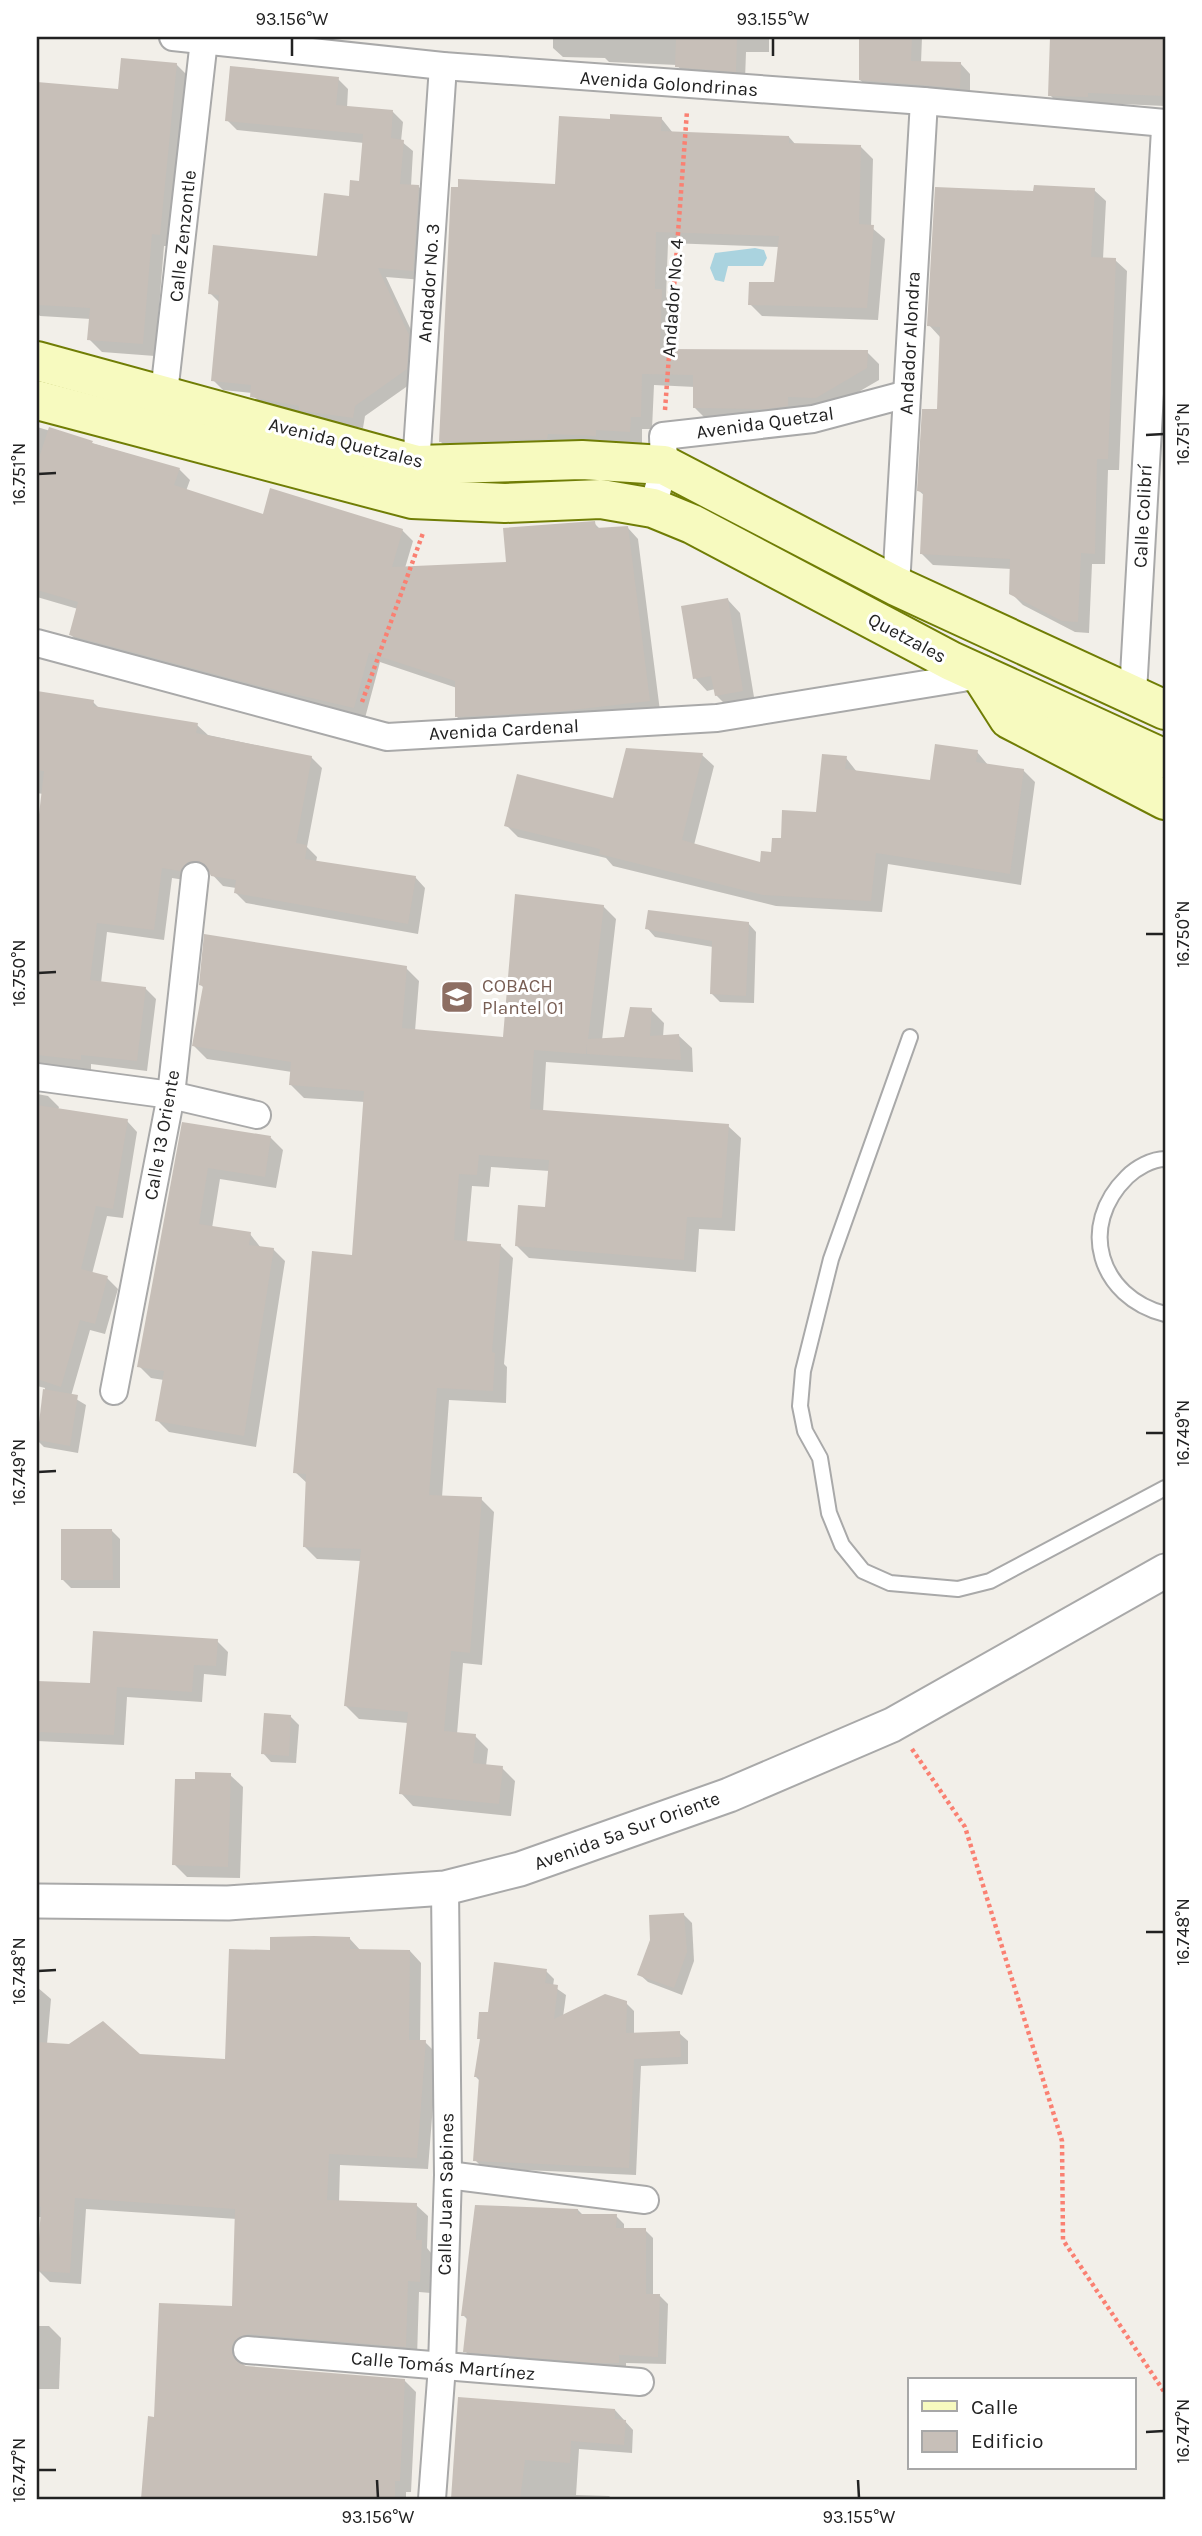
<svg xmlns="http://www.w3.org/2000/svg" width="1202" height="2536" font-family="Karla,sans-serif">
	<rect width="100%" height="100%" fill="#f2efe9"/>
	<path fill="#aad3df" d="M755,248l9,2 3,8 -4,8h-35l-4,16 -9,-2 -5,-12 5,-15z"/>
	<g fill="#0003">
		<path d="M553,37h216v15h-23l-1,28 -59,-4 -9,-11 -68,-3 -4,-4 -42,-1 -10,-9z"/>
		<path d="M861,37h61l-1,26h39l10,11v24l-99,-8 -11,-10z"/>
		<path d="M1052,37h113v69l-67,-3v4l-37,-1 -11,-11z"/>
		<path d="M176,64l13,13 -17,169h-8l-9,110 -53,-4 -13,-13 2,-20 -51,-3 -3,-3v-229l83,7z"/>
		<path d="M338,79l10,10 -1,19 46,4 10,10 -2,19 12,10 -2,35h7l11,11 -6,83 -37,-3 33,70 -3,33 -51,36 -2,12 -52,-8 -49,-14 -10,-13 -29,-3 -10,-10 7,-77 -10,-10 108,-35 42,-75 4,-40 -127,-13 -10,-10z"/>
		<path d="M661,118l12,15 116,4 7,8 65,2 12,12 -2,68 14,12 -7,81 -116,-4 -12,-12 26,-20 3,-37 -111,-4 -2,54 7,6 -1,48 195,1 12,12v16l-50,29 -122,11 -12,-12v-21l-41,-2 -2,44h-10v14l-34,-1v5l-155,7 -12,-12 116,-256 55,-65z"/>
		<path d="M1094,190l12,11 -3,58 12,1 12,11 -8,199h-11l-3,94h-13l-3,69 -14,-1 -52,-27 -12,-12 1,-24 -79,-4 -12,-12 4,-57 -6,-5 20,-80 1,-74 -11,-12 106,-133z"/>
		<path d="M37,427l142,42 11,11 -4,11 78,25 138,14 11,11 -8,27 103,-4 86,-41 7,7 27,-2 10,11 22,172 -192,16 -11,-10v-29l-77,-26 -15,56 -283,-72 -11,-11 7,-26 -41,-12z"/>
		<path d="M728,600l12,13 15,90 -26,5 -13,-13 -1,-6 -8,2 -12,-13z"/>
		<path d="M37,692l56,10 6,6 98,17 11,10 103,22 11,11 -15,79 10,10 -1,5 99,15 10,11 -7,46 -172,-31 -11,-11 1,-4 -13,-2 -15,-16 -9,2 -8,9 -19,-3 -8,62 -57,-8 -6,51 44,5 11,11 -9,72 -56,-7v6l-26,-3 -1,6 -27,6v-232l6,-53 -6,-1z"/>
		<path d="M977,752l11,13 35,5 12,12 -14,103 -133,-21 -6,48 -106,-6 -163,-40 -7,-8 -88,-21 -12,-12 108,-25 88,-45 12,11 -20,79 68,19 20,-24 35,-27 29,-55 11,14 75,10z"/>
		<path d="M603,906l13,13 -14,121 24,-1 25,-29 13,13 -1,14 16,-1 13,12 1,24 -147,-10 -3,50 185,14 13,12 -6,93 -36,-2 -3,43 -167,-14 -12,-12 30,-37 3,-38 -59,-4 -2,20 -17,-1 -5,56 33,3 13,13 -9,106 3,3 -1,36 -57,-3 -7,97 39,2 13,13 -12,153 -19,-2 -6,71 18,2 13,13 -2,17 16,2 13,13 -4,35 -98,-10 -12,-13 7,-70 -49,-4 -13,-13 15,-145 -44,-2 -13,-13 4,-62 -13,-12 59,-215 11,-155 -61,-4 -13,-13 1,-13 -85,-13 -13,-13 10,-58 -3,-3 205,-17 13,13 -4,50 89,8z"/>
		<path d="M748,923l8,9 -2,71 -34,-1 -8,-8 1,-47 -58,-10 -8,-9z"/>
		<path d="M37,1094l11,2 11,11 -1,3 69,11 10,11 -14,86 -16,-2 -15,58 15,4 11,11 -13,45 -15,-4 -19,66 15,9 -8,48 -34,-6 -7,-7 8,-52 -8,-2z"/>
		<path d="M183,1124l88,14 12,12 -7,38 -56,-9 -8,49 38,6 11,14 12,1 12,12 -29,186 -87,-15 -12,-12 7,-40 -13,-2 -12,-12z"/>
		<path d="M112,1531l8,8v49h-49l-8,-8z"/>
		<path d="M217,1641l11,11 -2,24 -22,-2 -2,28 -75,-5 -3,48 -87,-4v-58l54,2z"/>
		<path d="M290,1716l9,9 -3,38 -25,-1 -8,-9z"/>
		<path d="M230,1775l13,12 -3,91 -53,-1 -13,-13 23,-83z"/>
		<path d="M684,1915l8,8 2,38 -12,34 -34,-13 -9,-8z"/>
		<path d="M350,1939l11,12h49l11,12 -1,79h5l12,12 -9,115 -88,-4 -1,37 77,3 12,11 -1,32 5,6 -1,39 -12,-1 -2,66 -171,-6 -4,10 3,5 159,13 12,12 -5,100h-5v7h-263l6,-81 7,1 77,-111 4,-89 -151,-10 -5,75 -31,-2 -12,-12 4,-53h-5v-230l14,12 -4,45 93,12 87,5 44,-109z"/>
		<path d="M546,1971l8,8 -1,7 13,9 -3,22 63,-14 8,8v23l45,-1 9,8v23l-47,2 -5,109 -153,-7 -8,-8 5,-79 -5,-5 6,-35 -2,-3 10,-24z"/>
		<path d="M578,2210l6,6h32l8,8v6h21l8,8v58h7l8,8 -2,60 -40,-1v8l-153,-12 -8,-8 3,-31 -5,-5z"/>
		<path d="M37,2326h12l12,12 -2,51h-22z"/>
		<path d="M459,2398l156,12 18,20 -1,23 -53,-4 -3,46 33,1 4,3h-161z"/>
		<path d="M37,2497l32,2h-32z"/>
	</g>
	<g fill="#c7bfb8">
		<path d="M676,37h61l-1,35 -61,-5z"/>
		<path d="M859,37h53l-1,24 50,1 -1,26 -101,-8z"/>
		<path d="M1050,37h115v59l-77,-3v4l-40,-1z"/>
		<path d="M121,58l56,5 -17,172 -8,-1 -9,110 -56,-4 3,-32 -53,-3v-223l81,7z"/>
		<path d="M230,66l109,11 -3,28 57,5 -2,28 13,2 -4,44 19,1 -6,86 -35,-3 31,67 -2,34 -52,37 -2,12 -50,-7 -4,-1v-4l-49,-9 1,-12 -40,-4 8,-86 -11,-1 5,-49 104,11 7,-63 25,3 1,-16 9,1 4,-47 -138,-13z"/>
		<path d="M610,114l52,3 -1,14 128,5v7l72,2 -2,79 15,1 -7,83 -119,-3 1,-23h25l5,-46 -123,-4 -1,57h7l-2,60 208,1 -1,18 -51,30 -28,-1v9l-23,3 -72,-1v-33l-51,-1 -1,43h-10l-1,15 -34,-2v6l-48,-2 -1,5 -108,3 12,-255h7v-8l97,5 4,-68 51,3z"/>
		<path d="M1034,185l61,3 -4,69 25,1 -8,201h-11l-2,95 -14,-1 -3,69 -16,-1 -53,-27 1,-35 -90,-5 3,-62 -6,-1 5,-82h15l3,-82 -13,-1 8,-139 98,4z"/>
		<path d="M49,427l44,14 -1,2 88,25 -6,17 89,29 7,-26 133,41 -11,38 114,-5 -3,-34 92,-7 1,7 32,-2 22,175 -95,11 -100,5v-36l-86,-28 -15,55 -94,-22 -191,-51 9,-33 -41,-12v-126z"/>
		<path d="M728,598l15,93 -28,5 -4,-20 -18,3 -12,-73z"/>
		<path d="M37,691l57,9 -1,6 105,17 -2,10 116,23 -16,87 11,2 -2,14 111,17 -8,48 -174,-31 2,-13 -25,-4 -6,-12 -8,-3 -9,1 -8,9 -18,-3 -8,62 -57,-7 -7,57 56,7 -9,74 -56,-6v5l-44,-5v-223l7,-61 -7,-1z"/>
		<path d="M935,744l43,6 -2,12 48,7 -14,105 -134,-21 -5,48 -108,-6 -164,-41 1,-5 -96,-23 13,-52 96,24 13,-50 77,5 -21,87 78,22 1,-11 10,1 1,-14h9l1,-28 34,2 6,-58 25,2 -2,13 85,11z"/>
		<path d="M515,894l89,11 -16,134 36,-2 6,-30 22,1 -2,28 29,-2 2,26 -94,-6v-10l-1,10 -52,-4 -4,59 199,15 -7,94 -35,-1 -3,43 -169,-14 3,-41 27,2 4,-47 -70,-5 -2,20 -18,-1 -5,66 47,4 -9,108 3,1 -2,38 -56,-3 -8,107 53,2 -12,156 -19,-2 -7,80 32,3 -3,29 30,3 -4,38 -100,-10 9,-82 -64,-6 17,-157 -58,-2 3,-73 -13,-1 19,-222 40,4 12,-164 -75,-6 2,-23 -99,-16 11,-60 -4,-1 5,-51 203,32 -5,62 101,9z"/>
		<path d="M648,910l101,12 -3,74 -36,-2 2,-53 -67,-12z"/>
		<path d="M37,1105l91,14 -15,90 -17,-3 -15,63 27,7 -13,48 -15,-4 -19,67 -24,-8z"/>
		<path d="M182,1122l89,14 -6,41 -57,-9 -9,56 52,8 -2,13 25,3 -30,188 -89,-15 9,-50 -27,-4z"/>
		<path d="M43,1389l35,6 -8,51 -33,-6z"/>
		<path d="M61,1529h51l1,51h-52z"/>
		<path d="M93,1631l125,8 -2,27 -22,-1 -2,27 -75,-5 -3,48 -77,-3v-51l53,2z"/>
		<path d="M264,1713l27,2 -2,41 -28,-2z"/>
		<path d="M195,1772l36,1 -3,94 -56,-2 3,-86h20z"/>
		<path d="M684,1913l3,39 -13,36 -37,-13 13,-35 -1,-25z"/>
		<path d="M314,1936l36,1v12l60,1 -1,90h17l-9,118 -88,-4 -2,46 90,3 -1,37h6l-2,42 -12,-1 -2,66 -158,-13 -14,7 -3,8 7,13 8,4 159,13 -5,102h-5v18h-254l7,-83 6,1 5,-114 73,3 3,-97 -160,-11 -5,75 -33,-2 4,-64 -4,-1v-164l32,2 34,-23 37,33 85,5 4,-110 41,1v-13z"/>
		<path d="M494,1962l53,7 -2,14 13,2 -4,34 51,-25 22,7 -1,32 54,-2 1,26 -47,2 -5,109 -156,-7 6,-84h-5l6,-38h-3l2,-27h9z"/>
		<path d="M475,2205l103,4v5h39l-1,14h30v66h14l-2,63 -39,-2v8h-24l-132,-11 4,-36h-6z"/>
		<path d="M458,2397l157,12v10l11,1 -2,25 -53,-4 -1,22 -45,-3 -5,39h-69z"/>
	</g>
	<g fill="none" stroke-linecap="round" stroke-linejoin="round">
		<defs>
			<g id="service">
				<path d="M910,1037l-79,222 -28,112 -3,35 5,25 15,27 9,55 13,32 21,26 27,12 68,6 32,-8 175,-93"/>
				<path d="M1165,1159c-13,0 -29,9 -38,18 -50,49 -28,120 38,137"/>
			</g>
			<g id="minor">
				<path d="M173,37l270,29 481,35 241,22"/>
				<path d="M162,411l42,-371"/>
				<path d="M415,480l28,-414"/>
				<path d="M653,508l11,-43 -1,-29 150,-17 94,-25"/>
				<path d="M896,586l28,-485"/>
				<path d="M37,643l350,94 330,-19 264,-43"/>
				<path d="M1133,693l32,-564"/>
				<path d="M37,1077l134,18 86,20"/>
				<path d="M114,1391l57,-296 24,-219"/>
				<path d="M448,2175l197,25"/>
				<path d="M247,2350l393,32"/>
				<path d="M432,2499l10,-133 6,-191 -3,-287"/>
			</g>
			<path id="tertiary" d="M37,1901l191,2 217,-15 75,-19 209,-74 163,-70 273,-154"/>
			<g id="secondary">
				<path d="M37,361l380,104 165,-5 82,5 232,121 269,124"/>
				<path d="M37,400l375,99 93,4 96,-4 52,9 39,16 259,137 214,98"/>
				<path d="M981,675l28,44 156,81"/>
			</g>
		</defs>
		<use href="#service" stroke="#a9a9a9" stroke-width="18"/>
		<use href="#minor" stroke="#a9a9a9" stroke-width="30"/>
		<use href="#tertiary" stroke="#a9a9a9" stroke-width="37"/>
		<use href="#secondary" stroke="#707d05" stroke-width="42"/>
		<g stroke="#fa8072" stroke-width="4.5" stroke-dasharray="3.5 3.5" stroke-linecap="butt">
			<path d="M665,410l22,-299"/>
			<path d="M362,702l61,-169"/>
			<path d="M912,1749l53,78 97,314 1,99 102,153"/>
		</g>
		<use href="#service" stroke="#fff" stroke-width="14"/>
		<use href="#minor" stroke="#fff" stroke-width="26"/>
		<use href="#tertiary" stroke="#fff" stroke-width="33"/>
		<use href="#secondary" stroke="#f7fabf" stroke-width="38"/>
	</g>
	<path fill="none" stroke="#222" stroke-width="2.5" d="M292,38v18M773,38v18M1146,435l18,-1M38,474l18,-1M1146,934h18M38,973l18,-1M1146,1433h18M38,1472l18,-1M1146,1932h18M38,1971l18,-1M1146,2432l18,-1M38,2470h18M377,2480l1,18M858,2480l1,18"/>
	<defs>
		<symbol id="university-square" viewBox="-11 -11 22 22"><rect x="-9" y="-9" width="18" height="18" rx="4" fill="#8d6e63" stroke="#fff"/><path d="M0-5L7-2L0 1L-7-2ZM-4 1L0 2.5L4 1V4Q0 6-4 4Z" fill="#fff"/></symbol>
	</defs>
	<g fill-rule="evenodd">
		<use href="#university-square" x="438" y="978" width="38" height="38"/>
	</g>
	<g text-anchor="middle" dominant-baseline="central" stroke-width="6" stroke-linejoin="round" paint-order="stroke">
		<g font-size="19" fill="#222" stroke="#fff">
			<text transform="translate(669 84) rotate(4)">Avenida Golondrinas</text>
			<text transform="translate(183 236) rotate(-84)">Calle Zenzontle</text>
			<text transform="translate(429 283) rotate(-86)">Andador No. 3</text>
			<text transform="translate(673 298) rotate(-86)">Andador No. 4</text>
			<text transform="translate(910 343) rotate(-87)">Andador Alondra</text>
			<text transform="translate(765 423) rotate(-8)">Avenida Quetzal</text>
			<text transform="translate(346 443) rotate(14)">Avenida Quetzales</text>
			<text transform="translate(1143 516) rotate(-87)">Calle Colibrí</text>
			<text transform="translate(907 638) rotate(28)">Quetzales</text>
			<text transform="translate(504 730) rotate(-3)">Avenida Cardenal</text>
			<text transform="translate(162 1135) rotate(-80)">Calle 13 Oriente</text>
			<text transform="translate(627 1831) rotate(-20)">Avenida 5a Sur Oriente</text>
			<text transform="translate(446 2194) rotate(-89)">Calle Juan Sabines</text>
			<text transform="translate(443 2366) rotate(5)">Calle Tomás Martínez</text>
		</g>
		<g font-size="19" fill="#785e54" stroke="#fff" text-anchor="start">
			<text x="482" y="986">COBACH<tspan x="482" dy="22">Plantel 01</tspan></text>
		</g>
	</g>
	<rect width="1202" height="2536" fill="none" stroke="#ffffff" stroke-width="77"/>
	<rect x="908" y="2378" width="228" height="91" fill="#ffffff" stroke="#a7a7a7" stroke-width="2"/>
	<rect x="922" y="2401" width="35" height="10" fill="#f7fabf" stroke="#a7a7a7" stroke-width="2"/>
	<text x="971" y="2414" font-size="21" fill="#222222">Calle</text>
	<rect x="922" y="2431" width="35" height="21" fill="#c7bfb8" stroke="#a7a7a7" stroke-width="2"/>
	<text x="971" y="2448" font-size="21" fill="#222222">Edificio</text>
	<rect x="38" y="38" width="1126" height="2460" fill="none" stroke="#222" stroke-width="2.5"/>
	<g font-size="18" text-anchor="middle" fill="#222">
		<text x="292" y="25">93.156°W</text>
		<text x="773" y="25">93.155°W</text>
		<text transform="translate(1183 434) rotate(-90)" y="6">16.751°N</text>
		<text transform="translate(19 474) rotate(-90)" y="6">16.751°N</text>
		<text transform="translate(1183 934) rotate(-90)" y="6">16.750°N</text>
		<text transform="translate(19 973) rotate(-90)" y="6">16.750°N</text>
		<text transform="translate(1183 1433) rotate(-90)" y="6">16.749°N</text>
		<text transform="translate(19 1472) rotate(-90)" y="6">16.749°N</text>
		<text transform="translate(1183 1932) rotate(-90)" y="6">16.748°N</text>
		<text transform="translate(19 1971) rotate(-90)" y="6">16.748°N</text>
		<text transform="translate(1183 2431) rotate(-90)" y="6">16.747°N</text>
		<text transform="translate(19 2470) rotate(-90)" y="6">16.747°N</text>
		<text x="378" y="2523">93.156°W</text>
		<text x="859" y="2523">93.155°W</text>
	</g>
</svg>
